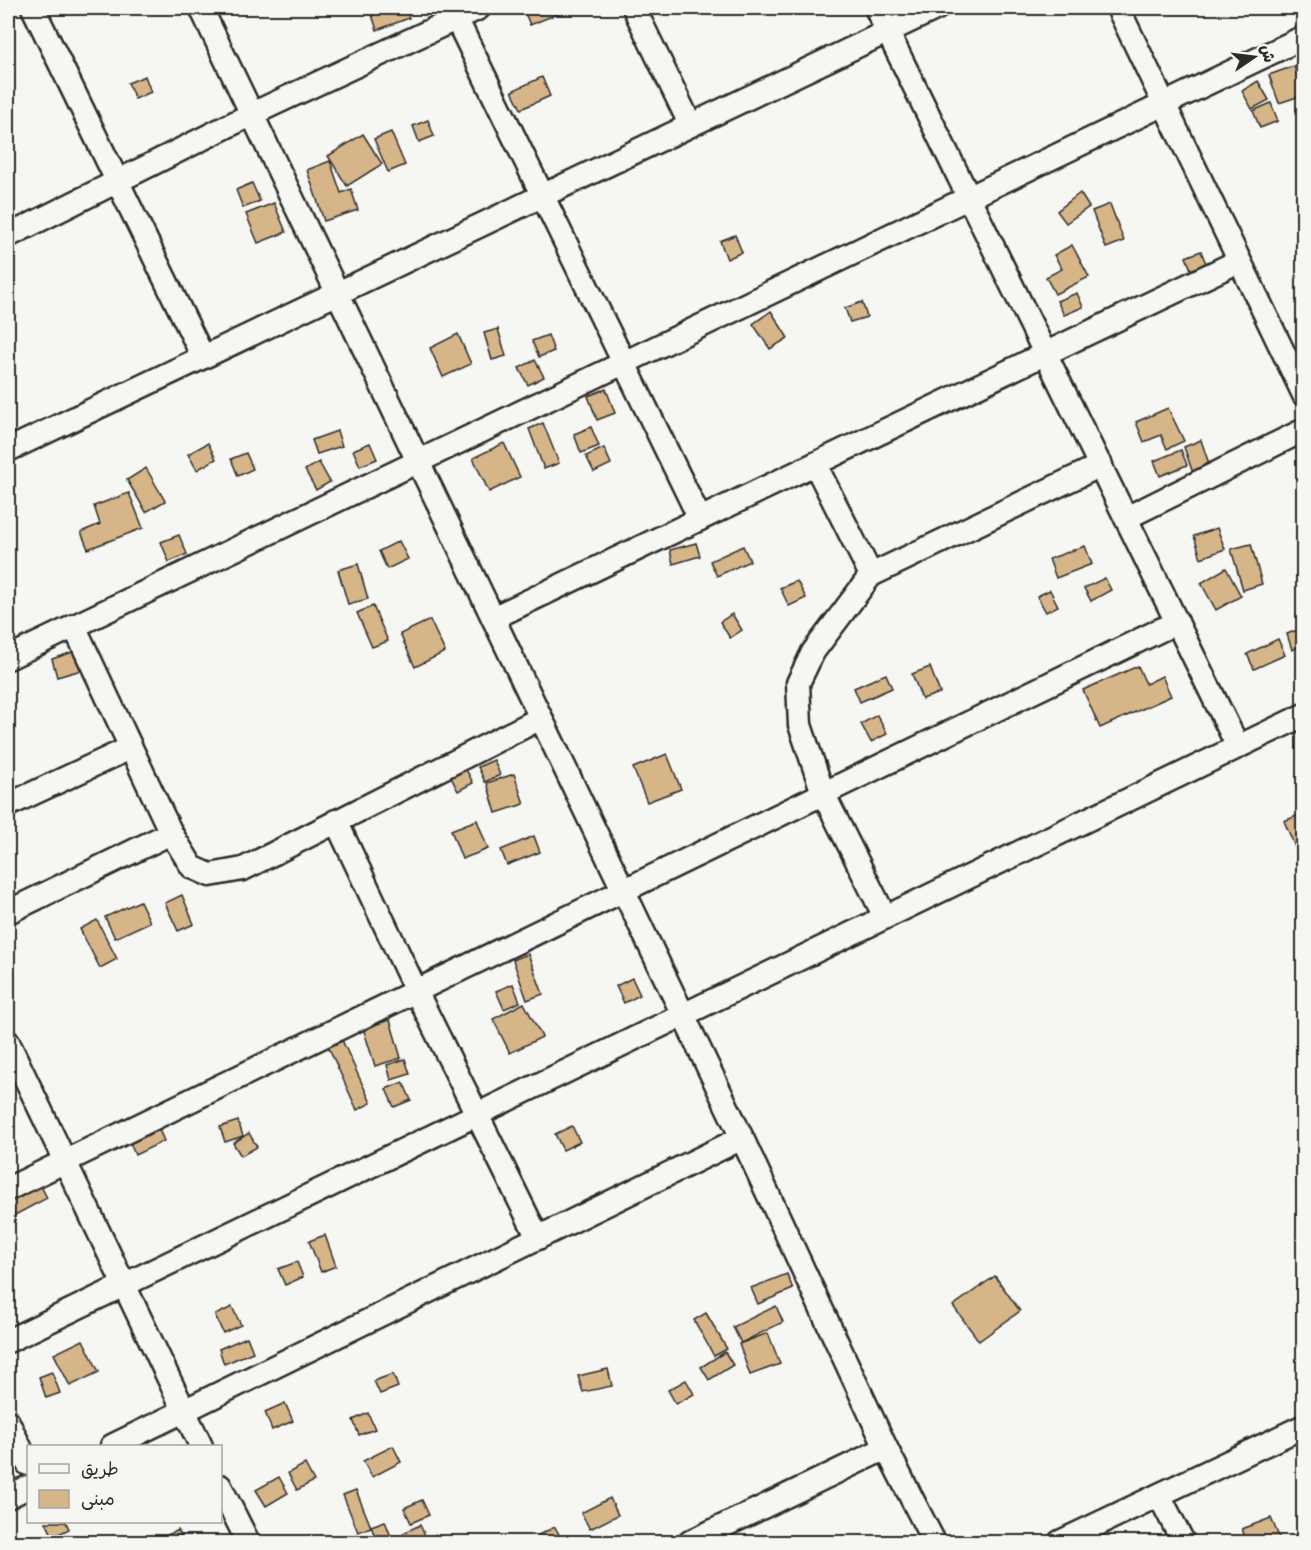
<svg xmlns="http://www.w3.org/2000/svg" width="1311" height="1550" font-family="'Architects Daughter','Playpen Sans Arabic',sans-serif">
	<rect width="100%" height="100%" fill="#f6f6f2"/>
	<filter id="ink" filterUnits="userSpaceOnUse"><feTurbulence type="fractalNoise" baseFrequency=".0167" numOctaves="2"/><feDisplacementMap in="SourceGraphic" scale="12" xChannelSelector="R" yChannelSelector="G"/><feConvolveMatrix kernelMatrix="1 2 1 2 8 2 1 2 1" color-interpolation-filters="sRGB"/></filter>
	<g filter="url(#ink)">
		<g fill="#d6b589" stroke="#2b2b2b" stroke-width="1.5">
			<path d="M392,8h13l4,10 -32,12 -5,-15z"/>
			<path d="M523,8h45l1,1 -39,16z"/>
			<path d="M1294,66l9,29 -24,8 -10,-28z"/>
			<path d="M145,76l6,16 -16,7 -7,-16z"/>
			<path d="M542,77l8,19 -29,13 -9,-18z"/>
			<path d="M1258,81l11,19 -17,9 -10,-18z"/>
			<path d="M1271,103l7,18 -18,7 -7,-17z"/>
			<path d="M428,120l6,16 -15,6 -6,-16z"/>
			<path d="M391,132l14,33 -17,7 -14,-33z"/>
			<path d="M363,134l19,30 -35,22 -19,-30z"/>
			<path d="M330,161l11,32 10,-4 7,21 -34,11 -17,-51z"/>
			<path d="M252,183l8,18 -17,7 -7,-18z"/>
			<path d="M1080,193l9,14 -23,16 -9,-12z"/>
			<path d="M274,203l12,29 -28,11 -12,-29z"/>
			<path d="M1110,204l14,37 -18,7 -14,-37z"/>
			<path d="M735,235l7,17 -15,7 -7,-18z"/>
			<path d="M1072,245l17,32 -34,17 -9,-17 16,-8 -8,-14z"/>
			<path d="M1201,251l6,15 -15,6 -6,-15z"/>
			<path d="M1077,293l6,14 -19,8 -7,-14z"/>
			<path d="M862,302l5,15 -17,5 -5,-14z"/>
			<path d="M771,311l17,27 -18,11 -17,-25z"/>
			<path d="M498,329l8,27 -14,4 -8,-27z"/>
			<path d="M458,334l13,30 -28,13 -13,-29z"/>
			<path d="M548,335l6,16 -15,6 -7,-16z"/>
			<path d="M535,360l9,17 -16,8 -9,-17z"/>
			<path d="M606,389l9,24 -18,7 -9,-24z"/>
			<path d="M1168,408l16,33 -17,8 -6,-14 -17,7 -8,-20z"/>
			<path d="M543,423l16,40 -15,6 -15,-40z"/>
			<path d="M591,427l8,19 -18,7 -7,-19z"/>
			<path d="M337,431l5,15 -25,8 -5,-14z"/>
			<path d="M1201,440l13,39 -17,6 -13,-38z"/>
			<path d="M208,443l8,16 -19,11 -9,-16z"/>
			<path d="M370,443l7,16 -17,7 -7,-16z"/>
			<path d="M504,443l16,34 -31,15 -16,-34z"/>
			<path d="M604,448l7,16 -17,8 -8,-16z"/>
			<path d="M1181,450l6,15 -27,11 -6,-15z"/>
			<path d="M246,453l7,16 -15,7 -7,-17z"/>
			<path d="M319,462l11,20 -14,8 -11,-20z"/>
			<path d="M146,468l19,33 -19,11 -19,-32z"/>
			<path d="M129,493l14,35 -55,21 -7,-17 19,-8 -6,-18z"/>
			<path d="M1217,528l8,21 -24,9 -7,-22z"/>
			<path d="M179,535l8,19 -18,8 -8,-20z"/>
			<path d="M399,541l9,18 -21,10 -8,-18z"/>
			<path d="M696,543l4,13 -27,8 -3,-14z"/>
			<path d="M1251,544l11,40 -19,6 -12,-41z"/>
			<path d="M743,546l7,15 -33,15 -7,-15z"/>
			<path d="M1085,546l7,18 -36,14 -7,-19z"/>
			<path d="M358,564l10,35 -20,5 -10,-34z"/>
			<path d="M1226,568l15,28 -25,14 -15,-27z"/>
			<path d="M1105,578l6,12 -20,11 -7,-13z"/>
			<path d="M797,581l9,17 -17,8 -9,-18z"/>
			<path d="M1050,590l8,16 -12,6 -9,-16z"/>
			<path d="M373,606l15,35 -16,6 -15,-34z"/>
			<path d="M732,614l10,16 -12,8 -10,-16z"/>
			<path d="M430,620l15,32 -30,15 -15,-33z"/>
			<path d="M1303,628l1,17 -12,5 -5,-16z"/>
			<path d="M1278,639l7,16 -31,14 -7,-15z"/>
			<path d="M79,650l6,19 -28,8 -5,-18z"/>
			<path d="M1138,666l8,18 16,-8 9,20 -71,32 -17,-38z"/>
			<path d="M930,667l10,26 -18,6 -10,-25z"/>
			<path d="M886,674l6,14 -32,14 -6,-14z"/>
			<path d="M877,715l10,19 -16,8 -10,-18z"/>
			<path d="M456,750l17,33 -15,8 -17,-33z"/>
			<path d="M667,754l14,35 -34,13 -14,-34z"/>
			<path d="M494,760l6,15 -15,7 -7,-15z"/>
			<path d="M514,774l10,30 -28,9 -9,-30z"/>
			<path d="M1304,813v55l-20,-47z"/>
			<path d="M477,820l11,29 -26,10 -11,-29z"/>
			<path d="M534,836l6,16 -33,13 -6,-15z"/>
			<path d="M182,895l12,29 -16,7 -13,-28z"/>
			<path d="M140,901l10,21 -35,16 -10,-21z"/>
			<path d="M97,920l20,39 -17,9 -20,-39z"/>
			<path d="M528,954l15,40 -16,6 -14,-40z"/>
			<path d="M632,978l8,17 -16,8 -8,-17z"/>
			<path d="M513,984l7,18 -16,7 -8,-18z"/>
			<path d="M524,1003l18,34 -32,16 -17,-34z"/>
			<path d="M390,1020l11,38 -26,8 -12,-38z"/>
			<path d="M342,1040l29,63 -14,7 -29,-64z"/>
			<path d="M405,1059l5,15 -19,6 -4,-15z"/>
			<path d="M403,1082l8,18 -17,7 -8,-18z"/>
			<path d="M238,1121l5,15 -18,6 -5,-15z"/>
			<path d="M157,1125l7,16 -29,14 -7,-17z"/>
			<path d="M572,1126l8,16 -17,8 -8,-16z"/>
			<path d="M249,1133l8,14 -16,9 -8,-13z"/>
			<path d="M40,1184l7,14 -32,17 -7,-14z"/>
			<path d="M325,1235l11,31 -15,6 -12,-31z"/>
			<path d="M297,1262l6,15 -18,8 -7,-16z"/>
			<path d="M787,1274l6,15 -35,15 -7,-16z"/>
			<path d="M995,1276l25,35 -41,30 -26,-35z"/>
			<path d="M776,1306l7,16 -42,21 -8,-16z"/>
			<path d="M232,1307l9,18 -18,8 -8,-18z"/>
			<path d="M706,1313l21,36 -13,7 -20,-36z"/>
			<path d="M768,1333l12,31 -30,11 -11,-31z"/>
			<path d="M247,1337l6,15 -29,12 -5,-15z"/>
			<path d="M83,1340l16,32 -29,14 -16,-32z"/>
			<path d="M725,1352l8,13 -24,15 -8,-13z"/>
			<path d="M608,1369l4,17 -29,6 -5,-16z"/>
			<path d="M52,1372l8,21 -14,5 -7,-21z"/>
			<path d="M393,1374l5,13 -18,7 -6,-13z"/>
			<path d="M686,1380l8,14 -18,10 -8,-14z"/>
			<path d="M285,1403l8,18 -21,9 -7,-18z"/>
			<path d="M368,1413l7,16 -16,6 -6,-15z"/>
			<path d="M393,1446l8,16 -29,15 -9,-16z"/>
			<path d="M305,1464l9,17 -17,9 -9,-17z"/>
			<path d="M279,1477l9,16 -22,13 -10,-16z"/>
			<path d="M356,1490l15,37 -13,5 -15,-37z"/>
			<path d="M610,1498l8,17 -28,14 -9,-16z"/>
			<path d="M422,1500l7,15 -18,8 -7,-15z"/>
			<path d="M1271,1518l9,21 -9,3h-24l-5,-13z"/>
			<path d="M385,1521l8,21h-16l-6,-16z"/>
			<path d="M46,1522h20l3,7 -16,8z"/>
			<path d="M420,1525l7,15 -20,2 -4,-9z"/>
			<path d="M555,1527l8,15h-21l-4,-7z"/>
			<path d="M178,1530l6,12h-31z"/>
		</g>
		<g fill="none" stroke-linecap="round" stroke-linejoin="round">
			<defs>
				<g id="minor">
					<path d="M33,8l170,349"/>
					<path d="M201,8l541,1130 144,310 48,94"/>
					<path d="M634,8l56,116"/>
					<path d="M876,8l362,739"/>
					<path d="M1118,8l186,387"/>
					<path d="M456,18l244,501"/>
					<path d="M8,236l244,-122 227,-106"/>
					<path d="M8,450l929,-442"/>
					<path d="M815,464l56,111"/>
					<path d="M1126,518l178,-88"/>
					<path d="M493,618l746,-357"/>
					<path d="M74,626l97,207 21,34 18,8 33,-6 298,-151"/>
					<path d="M8,658l1296,-621"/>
					<path d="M8,805l122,-57"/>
					<path d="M336,821l80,170 122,247"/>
					<path d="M8,912l163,-79"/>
					<path d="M885,917l-62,-124 -23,-68 -2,-42 15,-31 58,-77 230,-110"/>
					<path d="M8,1042l193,404"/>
					<path d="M8,1189l1169,-567"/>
					<path d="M8,1341l1296,-626"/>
					<path d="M8,1422l20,42"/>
					<path d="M112,1446l630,-308"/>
					<path d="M220,1486l28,56"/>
					<path d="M1159,1495l24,47"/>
					<path d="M8,1497l20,-10"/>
					<path d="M690,1542l196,-94"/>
					<path d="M1060,1542l244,-116"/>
				</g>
			</defs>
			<use href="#minor" stroke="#2b2b2b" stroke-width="27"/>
			<use href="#minor" stroke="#f6f6f2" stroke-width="22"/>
		</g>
	</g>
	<rect width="1311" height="1550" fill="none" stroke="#f6f6f2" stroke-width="30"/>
	<rect x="15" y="15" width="1281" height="1520" fill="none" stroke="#2b2b2b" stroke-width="2" filter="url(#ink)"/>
	<rect x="27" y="1445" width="195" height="78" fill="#f6f6f2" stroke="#a5a5a2" stroke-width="1.5"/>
	<rect x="39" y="1464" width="30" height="9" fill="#f6f6f2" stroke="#a5a5a2" stroke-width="1.5"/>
	<text x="81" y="1475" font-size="18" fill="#2b2b2b">طريق</text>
	<rect x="39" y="1490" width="30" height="18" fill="#d6b589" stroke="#a5a5a2" stroke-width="1.5"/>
	<text x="81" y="1505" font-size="18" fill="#2b2b2b">مبنى</text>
	<g transform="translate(1254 57) rotate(76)" stroke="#f6f6f2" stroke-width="4.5" paint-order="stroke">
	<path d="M0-4.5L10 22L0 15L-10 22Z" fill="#2b2b2b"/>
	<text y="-9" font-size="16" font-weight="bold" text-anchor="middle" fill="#2b2b2b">ش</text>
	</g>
</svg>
